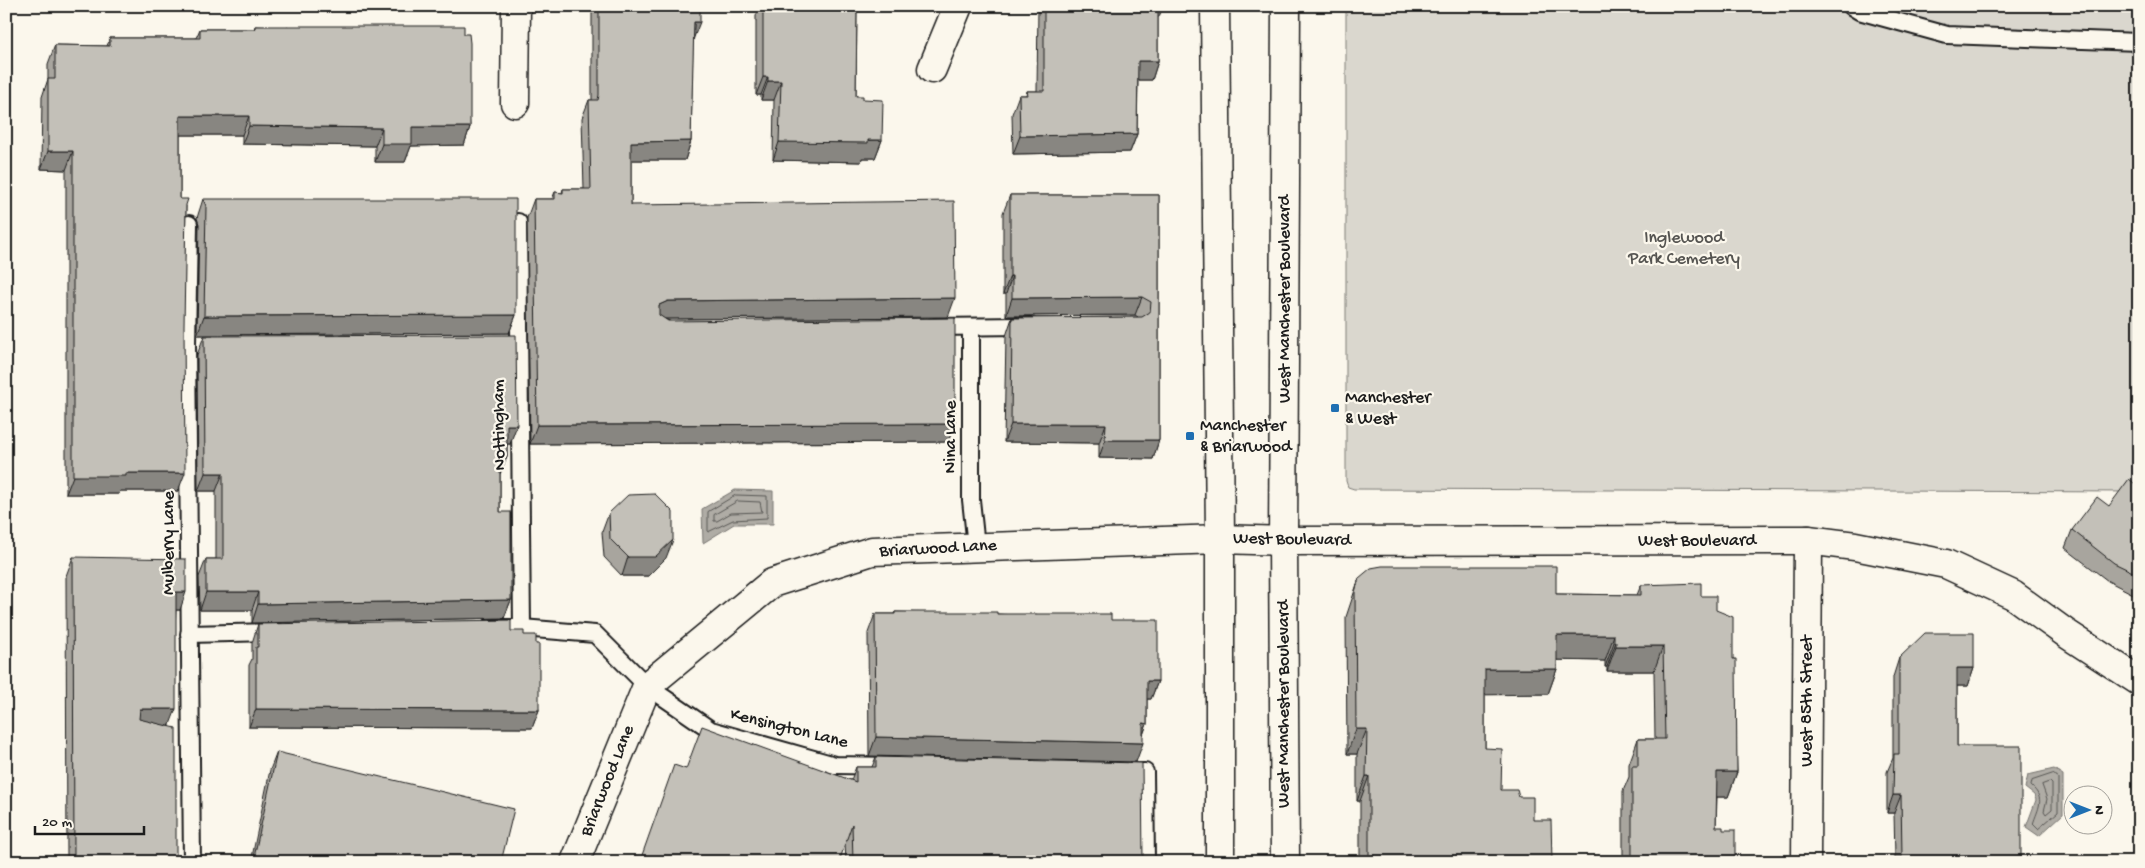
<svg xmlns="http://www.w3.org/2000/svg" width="2145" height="868" font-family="'Gochi Hand',sans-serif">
	<rect width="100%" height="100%" fill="#fbf7ec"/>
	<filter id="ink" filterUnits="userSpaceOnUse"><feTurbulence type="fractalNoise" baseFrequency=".02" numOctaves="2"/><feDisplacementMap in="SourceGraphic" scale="10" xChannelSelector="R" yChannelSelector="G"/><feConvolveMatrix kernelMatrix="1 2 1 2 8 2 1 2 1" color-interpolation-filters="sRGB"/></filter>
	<g filter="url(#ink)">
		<path fill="#dad7ce" stroke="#7b7a75" d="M1346,6h793v486l-785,-3 -6,-2 -2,-6z"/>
		<g fill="#afaca5" stroke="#74726e">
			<path d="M735,490l38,1v33h-39l-31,19 -1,-34z"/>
			<path d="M2054,769l9,6v39l-24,22 -13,-9 10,-27 -2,-5 -9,-7 3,-13z"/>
		</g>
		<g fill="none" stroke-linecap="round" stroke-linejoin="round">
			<g stroke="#575653" stroke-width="1">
				<path d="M736,495l31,1v22l-34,2 -25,12v-20z"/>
				<path d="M738,501l22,1 2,10 -31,1 -14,8h-3v-6z"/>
				<path d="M2053,774l5,4v34l-20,17 -5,-5c5,-16 13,-25 -2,-38l1,-5z"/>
				<path d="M2050,782l2,2v25l-6,5 -2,-3 3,-12 -5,-14z"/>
			</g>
			<defs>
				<g id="lane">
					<path d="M1851,6l8,5 88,24 192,7"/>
					<path d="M518,222l4,406"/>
					<path d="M189,224l-2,121 5,517"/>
					<path d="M933,327l98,-1"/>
					<path d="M971,327v173l5,46"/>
					<path d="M489,628h33l73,6 52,52 64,44 124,35 59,1"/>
					<path d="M189,634l88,-2"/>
					<path d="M1121,772h24l1,90"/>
				</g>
				<g id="street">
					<path d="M932,69l26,-63"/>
					<path d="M515,103l1,-97"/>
					<path d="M575,862l72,-176 125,-103 100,-32 348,-12 63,2 525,-1 47,6 91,18 67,31 54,39 72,47"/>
					<path d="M1806,862l2,-322"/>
				</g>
				<g id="primary">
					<path d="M1215,6l5,533v323"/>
					<path d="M1285,862l-2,-321 3,-535"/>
				</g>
			</defs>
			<use href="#lane" stroke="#1c1c1c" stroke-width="20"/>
			<use href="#street" stroke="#1c1c1c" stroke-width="31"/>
			<use href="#primary" stroke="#1c1c1c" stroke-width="31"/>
			<use href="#lane" stroke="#fbf7ec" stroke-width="16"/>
			<use href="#street" stroke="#fbf7ec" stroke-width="28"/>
			<use href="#primary" stroke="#fbf7ec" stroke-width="28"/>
		</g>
		<g fill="#a8a59e" stroke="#1c1c1c">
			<path d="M592,6h108l-7,33 -2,102 -6,19h-54v45l317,112 -283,2 283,123 -418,2 -3,-226 7,-19h18l3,-7 7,1 1,-4h21l-2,-71 7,-18h3z"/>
			<path d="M760,6h97l-1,90 7,3 19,41 -7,18h-13l-1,4 -88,-2 1,-60h-13v-5h-5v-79z"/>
			<path d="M1038,6h125l-5,11v44l-6,19h-14l-1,54 -7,18 -117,2 -1,-40 7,-19h7l1,-4h10z"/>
			<path d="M255,26l209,8 6,93 -6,18 -53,1 -6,16h-30v-16l-133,-2v-9h-62v64l6,7 -8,285h-58l-1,3h-53v-324l-25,-1 1,-72 6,-18v-15l7,-19 52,1 3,-8h86l4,-9h54z"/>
			<path d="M1010,195h149v245l-6,19 -54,-1v-15l-95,-1 2,-106 6,-18 126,-1 -3,-2 -129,1v-22h-3v-81z"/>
			<path d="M203,199l313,116 -7,18 -312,2 2,-111 -2,-6z"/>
			<path d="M204,336l306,108h-3v12l-7,18v38l11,88 -7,18 -252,5v-13h-52l-1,-33 7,-18h10v-68h-18l-1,-136z"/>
			<path d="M2139,487v110l-31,-16 -43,-33 7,-18z"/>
			<path d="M609,513l57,45 -18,18h-26l-18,-19 -2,-25z"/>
			<path d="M73,557l107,53h-4l-6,116 6,136h-109l-1,-286z"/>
			<path d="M1359,578l197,16 81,1 4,-10 60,11 15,14 17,49 4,113 -9,25h-11l-1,30 7,3 12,32h-112v-71l6,-14v-13l9,-25h17l-1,-68h-47v-4h-2v-6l-48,-1v9l-9,25h-63v54l16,42 18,7 14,23 19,42h-192v-61h-3v-47h-10l-1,-137z"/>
			<path d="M895,612l102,2 114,6 47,61 -7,18h-4v25l-4,11 -7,27 -267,-6 -1,-123 7,-19h19z"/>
			<path d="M258,624l266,11 15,75 -7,18 -283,-1v-62l3,-6v-16z"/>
			<path d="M1899,658l75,10 -6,18h-11v60l63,116h-127l2,-5 -1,-44h-7v-41l6,-14v-81z"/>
			<path d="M277,752l224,110h-250l19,-92z"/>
			<path d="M876,757l267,105h-297l-1,-18 -204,14 45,-89 165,11 5,-13h16z"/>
		</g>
		<g fill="#888681" stroke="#1c1c1c">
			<path d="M1156,6h7l-4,11h-7z"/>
			<path d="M694,22h6l-7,18z"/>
			<path d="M1138,61h20l-6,19h-20z"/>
			<path d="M763,77h5l-7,18h-5z"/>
			<path d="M768,81h13l-7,19h-13z"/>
			<path d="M180,116h69l-7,19h-68z"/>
			<path d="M249,126l133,2 -7,18 -133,-2z"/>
			<path d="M412,127h58l-6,18 -53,1 -6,16h-30l7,-18z"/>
			<path d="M1137,134l-7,18 -117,2 7,-18z"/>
			<path d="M882,140l-7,18h-13l-1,4 -88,-2 6,-18z"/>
			<path d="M691,141l-6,19h-61l7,-18z"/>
			<path d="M48,151h25l-7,19 -25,-1z"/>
			<path d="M1010,276h2l-6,18h-3z"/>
			<path d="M1142,297l-7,18 -129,1 6,-18z"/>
			<path d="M955,298l-7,19 -287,2 -8,5 6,-19 9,-4z"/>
			<path d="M516,315l-7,18 -312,2 7,-19z"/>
			<path d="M955,424l-7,18 -418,2 7,-19z"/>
			<path d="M1011,424h95l-7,19 -95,-1z"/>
			<path d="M507,425h10l-7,19h-10z"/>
			<path d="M1105,440h54l-6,19 -54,-1z"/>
			<path d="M500,456h7l-7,18z"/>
			<path d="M126,473h59l-7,18h-58l-1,3h-53l7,-18z"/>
			<path d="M205,473h18l-7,18h-18z"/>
			<path d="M673,540l-7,18 -18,18h-26l6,-19z"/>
			<path d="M176,592h10l-6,18h-11z"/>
			<path d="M206,592h52l-6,18h-52z"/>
			<path d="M511,600l-7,18 -252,5 6,-19z"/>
			<path d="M1557,635h57l-9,26 -58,-1z"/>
			<path d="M1614,642h2l-9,25h-2z"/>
			<path d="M1616,646h47l-9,25h-47z"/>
			<path d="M1957,668h17l-6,18h-18z"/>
			<path d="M1485,669h72l-9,25 -72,1z"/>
			<path d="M1147,681h11l-7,18h-11z"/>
			<path d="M140,709h36l-7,18h-35z"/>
			<path d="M256,709l283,1 -7,18 -283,-1z"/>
			<path d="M1143,723l4,1 -7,18z"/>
			<path d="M1356,729h11l-10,25h-10z"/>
			<path d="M876,737l267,6 -7,19 -267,-6z"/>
			<path d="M1717,772h20l-9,25h-20z"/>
			<path d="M1366,776h3l-9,25h-3z"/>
			<path d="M1893,795h8l-7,18h-7z"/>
			<path d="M1968,858h53l-1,4h-53z"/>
		</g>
		<g fill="#c3c0b8" stroke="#1c1c1c">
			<path d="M599,6h101v16h-6l-3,119 -60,1v63l323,-4 1,97 -287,3 -9,4v10l9,6 287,-3v106l-418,1 -3,-226h21v-7l8,1v-4h28l-2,-89h9l1,-5z"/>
			<path d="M763,6h94l-1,90h7v3l20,1 -1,40h-14v3l-89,-1 2,-61h-13v-4h-5z"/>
			<path d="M1044,6h114v55h-20l-1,73 -117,2 -1,-41h9l-1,-4h17z"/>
			<path d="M255,26h209v8h5l1,9v84h-58v17h-30v-16l-133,-2v-10h-69v83h8l-2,6 -2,121 1,147h-59v3h-53v-325h-25v-72h7v-34l55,1v-8h90v-9h55z"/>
			<path d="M1010,195h149v245h-54l1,-16h-95l1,-106 130,-1 8,-5 1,-10 -9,-5 -130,1v-22h-2z"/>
			<path d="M203,199h313v116l-312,1 2,-110z"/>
			<path d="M516,335l1,90h-10v31h-7v56h11v88l-253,4v-12h-52v-33h17v-86h-18l-1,-137z"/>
			<path d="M2129,479l10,8v88l-25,-12 -42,-33 25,-33 12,9z"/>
			<path d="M655,494l18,18v28l-18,17h-27l-18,-18 -1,-26 19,-18z"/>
			<path d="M73,557l113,2v33h-10v117h-36l-1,10 37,9v134h-102z"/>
			<path d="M1382,566h174v28l85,1v-10l60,-2v13h15v14l17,7v42h3l1,113h-20l-1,55h7v3h12v32h-103v-96h6v-27h27l-2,-93h-47v-4h-2v-7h-57v34h-72v79l17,1 -1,41h16l2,7h14v23h18l1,42h-183v-86h-3l1,-47h-11l-1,-137 4,-14 12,-10z"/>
			<path d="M895,612h102v2h114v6h47v61h-11v43l-4,-1v20l-267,-6 -1,-123h20z"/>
			<path d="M511,620v11h13v4h12v9h3v66l-283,-1v-62h2v-23z"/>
			<path d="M1925,633h49v35h-17v78h64v112h-53v4h-73v-5h7l-1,-62h-8l1,-41h5v-96z"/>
			<path d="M702,726l154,56v-15h20v-10l266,6 1,99h-290l-1,-38 -13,38h-206l2,-6 6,2 33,-93 12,4z"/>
			<path d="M277,752l237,57 -13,53h-248z"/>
		</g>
	</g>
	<g fill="#1f6fb2" stroke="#fbf7ec" stroke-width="2">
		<rect x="1330" y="403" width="10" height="10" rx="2.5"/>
		<rect x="1185" y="431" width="10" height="10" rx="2.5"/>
	</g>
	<g text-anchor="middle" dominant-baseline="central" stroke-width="4.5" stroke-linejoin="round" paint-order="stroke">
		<g font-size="18" fill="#555451" stroke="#fbf7ec">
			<text x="1684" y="238">Inglewood<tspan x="1684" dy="21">Park Cemetery</tspan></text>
		</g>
		<g font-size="18" fill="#1c1c1c" stroke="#fbf7ec">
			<text transform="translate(1285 299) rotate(-90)">West Manchester Boulevard</text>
			<text transform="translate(500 425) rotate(-91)">Nottingham</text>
			<text transform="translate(951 437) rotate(-90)">Nina Lane</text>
			<text transform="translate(1292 540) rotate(1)">West Boulevard</text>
			<text x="1697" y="541">West Boulevard</text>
			<text transform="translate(169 543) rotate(-90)">Mulberry Lane</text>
			<text transform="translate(938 549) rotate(-3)">Briarwood Lane</text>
			<text transform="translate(1807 701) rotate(-90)">West 85th Street</text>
			<text transform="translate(1284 704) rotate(-90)">West Manchester Boulevard</text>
			<text transform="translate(789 729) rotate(14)">Kensington Lane</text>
			<text transform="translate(608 781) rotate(-68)">Briarwood Lane</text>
		</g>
		<g font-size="18" fill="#1c1c1c" stroke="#fbf7ec" text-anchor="start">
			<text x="1345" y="398">Manchester<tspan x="1345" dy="21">&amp; West</tspan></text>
			<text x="1200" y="426">Manchester<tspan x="1200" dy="21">&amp; Briarwood</tspan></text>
		</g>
	</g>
	<rect width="2145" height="868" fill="none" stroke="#fbf7ec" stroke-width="25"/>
	<rect x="12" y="12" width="2120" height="843" fill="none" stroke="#1c1c1c" stroke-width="2" filter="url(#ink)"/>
	<g transform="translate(2088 810) rotate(90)"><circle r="24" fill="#fbf7ec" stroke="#a29f99"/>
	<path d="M0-4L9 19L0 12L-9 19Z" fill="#1f6fb2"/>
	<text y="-8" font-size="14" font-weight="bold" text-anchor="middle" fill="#1c1c1c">N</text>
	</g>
	<path d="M35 826v8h109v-8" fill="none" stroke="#1c1c1c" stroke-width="2.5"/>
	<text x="42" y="826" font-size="15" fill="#1c1c1c" stroke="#fbf7ec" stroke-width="4" paint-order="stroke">20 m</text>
</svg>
